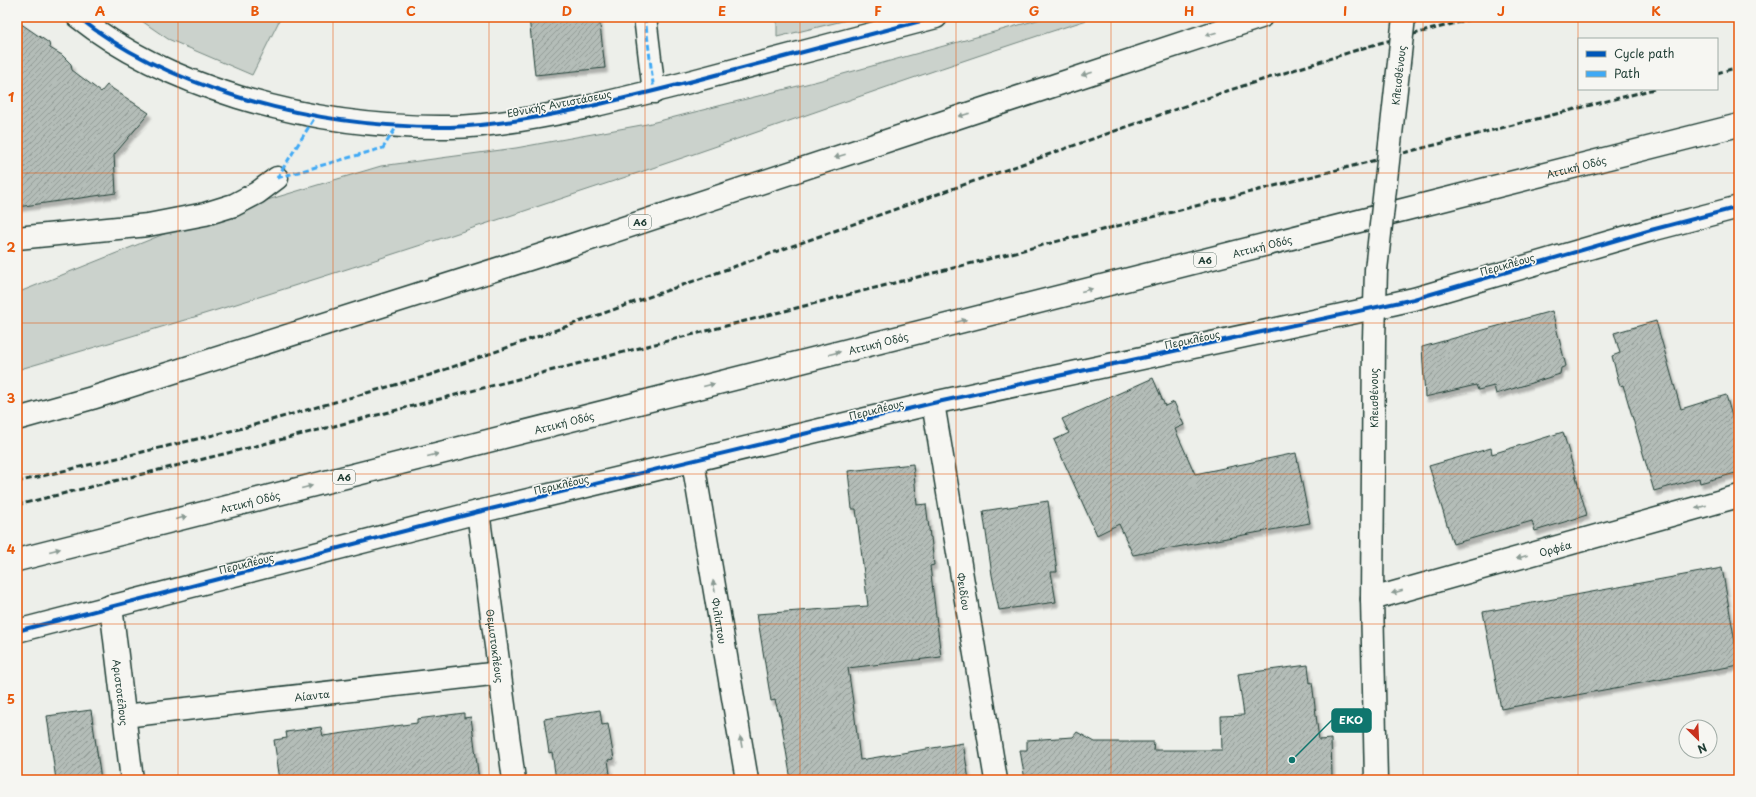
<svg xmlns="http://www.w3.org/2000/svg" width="1756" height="797" font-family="'Playpen Sans',sans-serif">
	<defs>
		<pattern id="building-hatch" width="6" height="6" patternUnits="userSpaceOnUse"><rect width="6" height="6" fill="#b4bdb8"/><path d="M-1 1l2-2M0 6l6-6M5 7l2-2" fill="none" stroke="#929b96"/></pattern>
		<filter id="shadow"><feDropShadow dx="2.5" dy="4.5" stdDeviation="1" flood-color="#0004"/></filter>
	</defs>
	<rect width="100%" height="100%" fill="#edefea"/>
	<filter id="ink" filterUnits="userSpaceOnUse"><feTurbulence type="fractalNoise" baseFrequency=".025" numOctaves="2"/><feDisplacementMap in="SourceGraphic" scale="8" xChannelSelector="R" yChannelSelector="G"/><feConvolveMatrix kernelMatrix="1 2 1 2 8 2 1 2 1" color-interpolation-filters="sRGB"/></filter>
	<g filter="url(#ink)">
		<g fill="#cbd2cc" stroke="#758880">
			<path d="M136,17h145l-29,58 -84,-36z"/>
			<path d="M777,17h82l-82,20z"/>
			<path d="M1048,17h48c-138,44 -274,93 -411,140 -221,75 -443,148 -668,213v-77l177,-71 187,-56 135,-18 131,-24 171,-43z"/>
		</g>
		<g fill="url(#building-hatch)" stroke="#1f3d34" filter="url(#shadow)">
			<path d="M529,17h70l6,51 -70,7z"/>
			<path d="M17,21l32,22 1,5 12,7 9,9 1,6 29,22 6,-7 42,28 -35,42 2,38 -99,14z"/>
			<path d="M1552,311l14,55 -5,2 -1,6 -64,20 -2,-8 -16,4 -2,-5 -51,12 -3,-50z"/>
			<path d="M1656,321l25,88 45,-14 13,46v31l-39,11 -1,-5 -45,13 -31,-106 -3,1 -8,-30 8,-3 -6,-20z"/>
			<path d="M1153,378l12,28 9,-4 10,23 -9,4 20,45 101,-21 14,70 -177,32 -14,-31 -22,11 -43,-95 15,-7 -7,-14z"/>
			<path d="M1563,432l24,83 -52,16 -3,-10 -79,23 -24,-78 62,-18 1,6z"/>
			<path d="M913,464l4,41 9,-1 4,33h1l3,28 -4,1 11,91 -93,11 5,34 7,58 103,-17 6,37h-178l-11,-65h-1l-4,-15 -4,1 -14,-87 111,-8 -12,-97h-4l-4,-38z"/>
			<path d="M1048,501l9,71h-6l5,30 -57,8 -7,-35 -9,-64z"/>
			<path d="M1722,568l17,97 -238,44 -18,-97z"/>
			<path d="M1308,665l2,18 2,-1 7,58 12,-1 1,38 -65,3h-242l-5,-30h7v-10l46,-3 4,-5 18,10h59l-1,8h69l-1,-34 23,-1 -6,-41z"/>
			<path d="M91,710l10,70h-45l-9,-64z"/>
			<path d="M600,710l2,15 6,-1 6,35 -6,1 2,14 -32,6h-22l-4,-28 -3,1 -5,-34z"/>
			<path d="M464,713v5l7,-1 8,63h-199l-6,-40 13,-2 -1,-6 35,-5 2,9 94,-13v-4z"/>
		</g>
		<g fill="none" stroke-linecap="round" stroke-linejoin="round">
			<defs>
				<g id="street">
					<path d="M645,17l9,75"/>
					<path d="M17,238l131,-13 57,-11 29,-9 23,-12 20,-15"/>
					<path id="s1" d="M933,403l63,377"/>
					<path id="s2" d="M693,462l54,318"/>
					<path id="s3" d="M478,512l36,268"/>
					<path id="s4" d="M1372,599l367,-103"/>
					<path id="s5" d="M111,606l21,174"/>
					<path d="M17,631l461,-119 455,-109 441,-95"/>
					<path id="s6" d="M124,716l376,-43"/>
				</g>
				<g id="secondary">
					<path d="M78,17c48,38 102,62 160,80 69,21 140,31 212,30 44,-1 87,-9 129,-18 38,-9 76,-18 114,-28 81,-21 162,-43 243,-64"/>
					<path d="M1376,270l-2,69 -2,260 4,181"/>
					<path d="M1374,308l40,-9 237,-69 88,-23"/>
				</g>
				<g id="highway">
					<path d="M17,419l75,-21 459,-146 710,-235"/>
					<path id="s7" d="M17,560l1722,-435"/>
				</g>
			</defs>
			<use href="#street" stroke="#1f3d34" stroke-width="25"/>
			<use href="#secondary" stroke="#1f3d34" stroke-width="25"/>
			<use href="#highway" stroke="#1f3d34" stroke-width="25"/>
			<use href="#street" stroke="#f6f6f2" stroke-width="22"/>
			<use href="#secondary" stroke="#f6f6f2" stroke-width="22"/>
			<use href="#highway" stroke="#f6f6f2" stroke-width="22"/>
			<g stroke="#1f3d34" stroke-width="3" stroke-dasharray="6 3" stroke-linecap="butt">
				<path d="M1717,73l22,-6"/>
				<path d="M17,482l226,-54 187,-53 797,-284 149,-47 103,-27"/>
				<path d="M17,505l231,-57 1406,-359"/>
			</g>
			<defs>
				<g id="secondary-bridge">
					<path id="s8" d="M1376,270l28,-253"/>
				</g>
			</defs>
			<use href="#secondary-bridge" stroke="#1f3d34" stroke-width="25" stroke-linecap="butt"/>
			<use href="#secondary-bridge" stroke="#f6f6f2" stroke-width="22"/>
			<g stroke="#3fa9f5" stroke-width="3" stroke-dasharray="6 3" stroke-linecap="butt">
				<path d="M645,17l9,75"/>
				<path d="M277,178l106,-30 14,-22"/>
				<path d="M277,178l38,-61"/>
			</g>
			<defs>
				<g id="cycleway">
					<path d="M78,17c48,38 102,62 160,80 69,21 140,31 212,30 44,-1 87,-9 129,-18 38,-9 76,-18 114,-28 81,-21 162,-43 243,-64"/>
					<path d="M17,631l461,-119 455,-109 481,-104 237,-69 88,-23"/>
				</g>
			</defs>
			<use href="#cycleway" stroke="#f6f6f2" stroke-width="6"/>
			<use href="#cycleway" stroke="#0057b8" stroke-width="4"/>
		</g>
		<defs><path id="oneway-solid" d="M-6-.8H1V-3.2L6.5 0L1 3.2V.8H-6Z"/></defs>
		<g fill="#8a9a93">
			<use href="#oneway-solid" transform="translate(1211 34) rotate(162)"/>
			<use href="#oneway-solid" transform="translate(1087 74) rotate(162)"/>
			<use href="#oneway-solid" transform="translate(964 115) rotate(162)"/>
			<use href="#oneway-solid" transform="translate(840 156) rotate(162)"/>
			<use href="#oneway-solid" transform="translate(1087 290) rotate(-14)"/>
			<use href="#oneway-solid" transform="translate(961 321) rotate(-14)"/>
			<use href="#oneway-solid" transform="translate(835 353) rotate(-14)"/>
			<use href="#oneway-solid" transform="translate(709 385) rotate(-14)"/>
			<use href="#oneway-solid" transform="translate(433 455) rotate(-14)"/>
			<use href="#oneway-solid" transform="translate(307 487) rotate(-14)"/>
			<use href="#oneway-solid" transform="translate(1701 507) rotate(164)"/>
			<use href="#oneway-solid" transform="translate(181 518) rotate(-14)"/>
			<use href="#oneway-solid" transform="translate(55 550) rotate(-14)"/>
			<use href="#oneway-solid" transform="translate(1522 557) rotate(164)"/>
			<use href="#oneway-solid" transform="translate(714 586) rotate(-100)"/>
			<use href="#oneway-solid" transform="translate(1397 592) rotate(164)"/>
			<use href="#oneway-solid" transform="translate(741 742) rotate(-100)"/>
		</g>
	</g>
	<path fill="none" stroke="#e8590c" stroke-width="1" stroke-opacity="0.55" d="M178,17v763M333,17v763M489,17v763M645,17v763M800,17v763M956,17v763M1111,17v763M1267,17v763M1423,17v763M1578,17v763M17,173h1722M17,323h1722M17,474h1722M17,624h1722"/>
	<g text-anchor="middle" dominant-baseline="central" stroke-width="3.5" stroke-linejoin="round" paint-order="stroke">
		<g fill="#f6f6f2" stroke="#60746d" stroke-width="1">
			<rect x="629" y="215" width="22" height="14" rx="3"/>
			<rect x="1194" y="253" width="22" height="14" rx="3"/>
			<rect x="333" y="470" width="22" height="14" rx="3"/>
		</g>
		<g font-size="9" font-weight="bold" fill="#1f3d34">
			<text x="640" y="222">Α6</text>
			<text x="1205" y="260">Α6</text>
			<text x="344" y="477">Α6</text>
		</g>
		<g font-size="10" fill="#1f3d34" stroke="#f6f6f2">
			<text stroke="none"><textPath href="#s8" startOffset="196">Κλεισθένους</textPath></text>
			<text transform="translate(559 103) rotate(-11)">Εθνικής Αντιστάσεως</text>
			<text stroke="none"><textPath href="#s7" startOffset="1608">Αττική Οδός</textPath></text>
			<text stroke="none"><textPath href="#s7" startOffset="1284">Αττική Οδός</textPath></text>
			<text transform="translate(1507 264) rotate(-16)">Περικλέους</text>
			<text transform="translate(1192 339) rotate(-12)">Περικλέους</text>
			<text stroke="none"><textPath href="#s7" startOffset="888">Αττική Οδός</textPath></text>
			<text transform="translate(1373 398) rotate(-90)">Κλεισθένους</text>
			<text transform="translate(876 409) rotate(-14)">Περικλέους</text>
			<text stroke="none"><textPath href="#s7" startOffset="564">Αττική Οδός</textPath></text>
			<text transform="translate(561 484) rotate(-13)">Περικλέους</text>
			<text stroke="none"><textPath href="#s7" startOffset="240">Αττική Οδός</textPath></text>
			<text stroke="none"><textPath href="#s4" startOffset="190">Ορφέα</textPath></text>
			<text transform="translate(246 563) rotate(-14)">Περικλέους</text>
			<text stroke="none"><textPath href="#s1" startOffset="191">Φειδίου</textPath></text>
			<text stroke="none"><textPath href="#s2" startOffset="161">Φιλίππου</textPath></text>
			<text stroke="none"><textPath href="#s3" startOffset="135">Θεμιστοκλέους</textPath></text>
			<text stroke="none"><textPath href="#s5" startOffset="87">Αριστοτέλους</textPath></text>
			<text stroke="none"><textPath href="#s6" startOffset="189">Αίαντα</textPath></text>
		</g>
	</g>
	<path fill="none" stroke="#0f766e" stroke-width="1.5" d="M1292 760L1332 720"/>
	<circle fill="#0f766e" stroke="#f6f6f2" stroke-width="1.5" cx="1292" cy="760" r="4"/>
	<rect fill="#0f766e" stroke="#0f766e" stroke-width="1.5" x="1332" y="709" width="39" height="23" rx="4"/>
	<g font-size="11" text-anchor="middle" font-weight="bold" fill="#fff">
		<text x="1351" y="724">ΕΚΟ</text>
	</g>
	<rect width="1756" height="797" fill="none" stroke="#f6f6f2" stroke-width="44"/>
	<rect x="1578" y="38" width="140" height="52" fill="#f6f6f2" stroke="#a0aca6"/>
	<rect x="1586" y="51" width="20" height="6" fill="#0057b8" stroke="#a0aca6"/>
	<text x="1614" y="58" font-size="12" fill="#1f3d34">Cycle path</text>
	<rect x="1586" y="71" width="20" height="6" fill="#3fa9f5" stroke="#a0aca6"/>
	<text x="1614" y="78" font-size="12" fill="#1f3d34">Path</text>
	<g transform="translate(1698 739) rotate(156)"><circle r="19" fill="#f6f6f2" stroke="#a0aca6"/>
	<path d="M0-3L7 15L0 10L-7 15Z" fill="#c8321e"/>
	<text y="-6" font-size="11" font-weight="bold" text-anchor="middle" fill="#1f3d34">N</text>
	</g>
	<rect x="22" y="22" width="1712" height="753" fill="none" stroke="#e8590c" stroke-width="1.5"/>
	<g font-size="13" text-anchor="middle" font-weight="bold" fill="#e8590c">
		<text x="100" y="16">A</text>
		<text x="255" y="16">B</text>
		<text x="411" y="16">C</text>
		<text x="567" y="16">D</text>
		<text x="722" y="16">E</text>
		<text x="878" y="16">F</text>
		<text x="1034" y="16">G</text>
		<text x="1189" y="16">H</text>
		<text x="1345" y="16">I</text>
		<text x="1501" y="16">J</text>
		<text x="1656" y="16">K</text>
		<text x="11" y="102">1</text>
		<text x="11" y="252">2</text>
		<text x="11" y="403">3</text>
		<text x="11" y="554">4</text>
		<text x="11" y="704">5</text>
	</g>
</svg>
